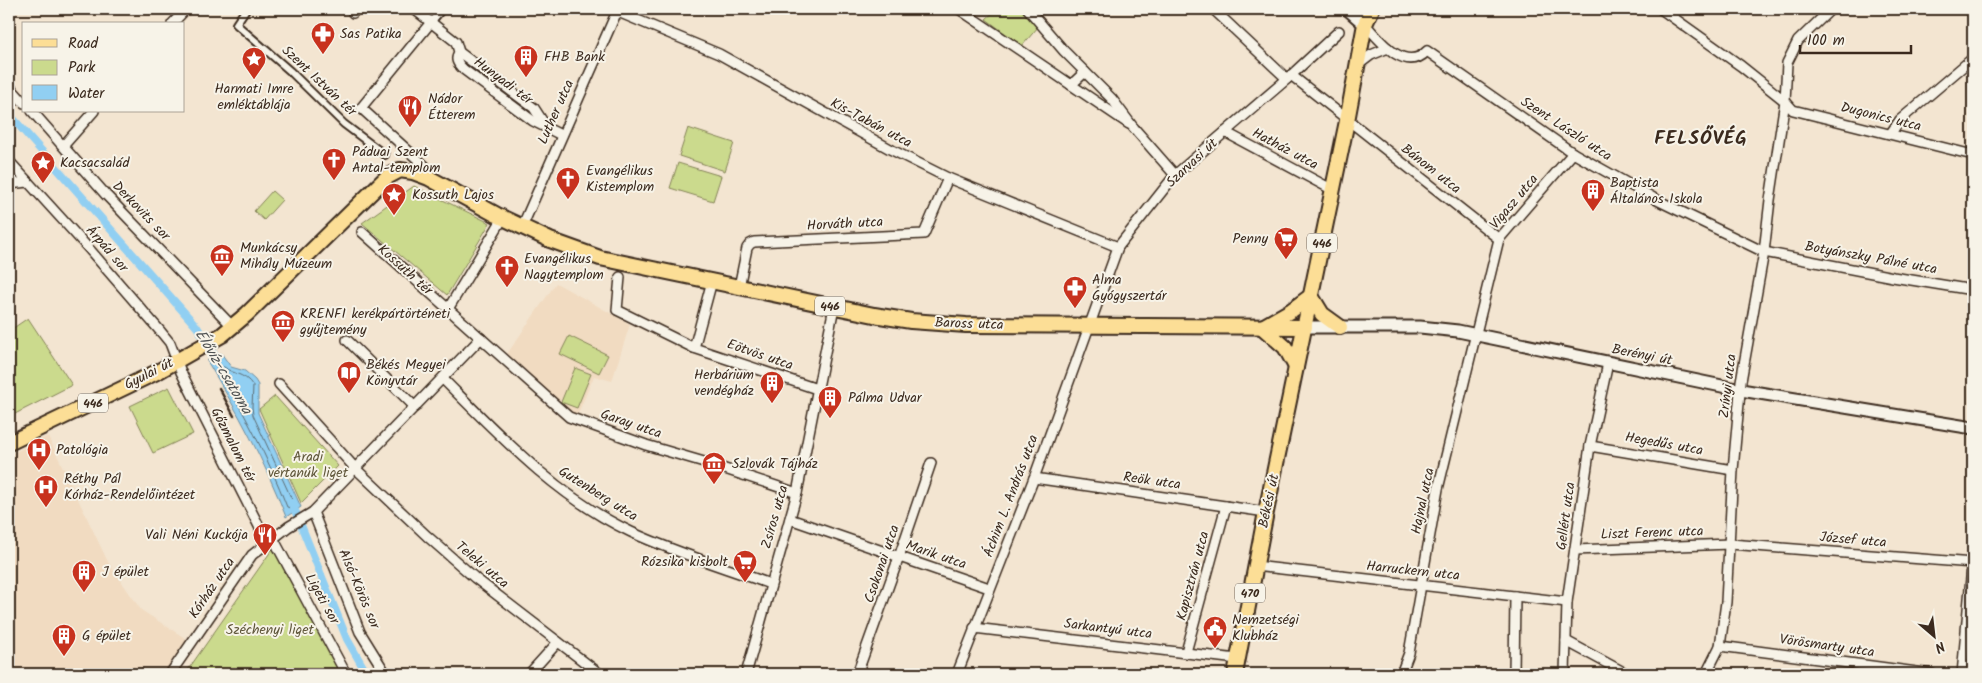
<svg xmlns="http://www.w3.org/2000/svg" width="1982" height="683" font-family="Kalam,sans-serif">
	<rect width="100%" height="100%" fill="#f3e5d1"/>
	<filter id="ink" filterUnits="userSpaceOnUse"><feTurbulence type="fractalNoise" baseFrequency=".02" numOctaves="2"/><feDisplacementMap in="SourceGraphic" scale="10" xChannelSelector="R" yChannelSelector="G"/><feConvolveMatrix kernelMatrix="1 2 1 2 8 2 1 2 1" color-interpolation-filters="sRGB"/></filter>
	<g filter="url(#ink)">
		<g fill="#f1dbc1">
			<path d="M556,283l74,41 -18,57 -18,-5 -17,40 -6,-3 -64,-59z"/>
			<path d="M48,436l60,126 33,48 47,30 -23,34h-156v-219z"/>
		</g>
		<g fill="#cbda8d" stroke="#838256">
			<path d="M997,9h23l18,18 -16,19 -36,-27z"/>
			<path d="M688,128l46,15 -9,28 -46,-15z"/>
			<path d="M678,163l43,13 -8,25 -43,-13z"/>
			<path d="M414,186l76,37 -43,72 -85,-72z"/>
			<path d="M272,191l10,9 -18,20 -10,-9z"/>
			<path d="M28,318l44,67 -63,32v-86z"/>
			<path d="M569,336l39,19 -9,18 -39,-19z"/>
			<path d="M575,368l16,6 -14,34 -16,-6z"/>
			<path d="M169,387l24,47 -40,19 -23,-47z"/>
			<path d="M275,396l63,70 -37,37 -42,-94z"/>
			<path d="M276,544l64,130h-155z"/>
		</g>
		<path fill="#91cff2" stroke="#6f8d9d" d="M221,353l10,14 14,4 10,9 3,5v28l43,94 -15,10c-21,-55 -48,-105 -79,-156z"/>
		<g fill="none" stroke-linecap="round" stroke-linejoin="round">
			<path stroke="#5d6c73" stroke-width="1" d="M216,362h3c11,14 25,9 34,24l-1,21 1,8 41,89 -3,4 -4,-1c-19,-50 -44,-96 -71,-142z"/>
			<g stroke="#91cff2" stroke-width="8">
				<path d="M9,114l188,213 23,37"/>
				<path d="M292,503l55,136 20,35"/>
			</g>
			<defs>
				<g id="pedestrian">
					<path d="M246,9l-10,15 54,47 54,53 41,31"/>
					<path d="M432,21l10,-12"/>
				</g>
				<g id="minor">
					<path d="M414,9l42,33 3,10c-4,7 -2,11 4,17l70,52 28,14"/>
					<path d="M611,9l108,45 173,96 56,28 170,69"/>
					<path d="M959,9l170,115"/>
					<path d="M1028,9l36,42 48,48 21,28 42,48"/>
					<path d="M1213,9l74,70"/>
					<path d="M1661,9l80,57 44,35 8,9 180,45"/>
					<path d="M353,13l3,-4"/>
					<path d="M172,24l14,-15"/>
					<path d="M1365,24c14,16 40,50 62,27l146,102 84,47 107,52 129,25 80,13"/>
					<path d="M459,52l75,56 11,17"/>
					<path d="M1358,65l13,-10 17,-7"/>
					<path d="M1291,75l208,164"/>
					<path d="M1071,85l14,-13"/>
					<path d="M9,86l15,17"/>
					<path d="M32,111l74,84 127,132"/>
					<path d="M1225,132l108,58"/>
					<path d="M1891,133l9,-13 73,-62"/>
					<path d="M64,145l30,-34"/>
					<path d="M9,161l81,89 71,82 9,11 11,29 86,170"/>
					<path d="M429,178l-4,-12 -64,-58 71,-87"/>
					<path d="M9,184l19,-2"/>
					<path d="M522,227l96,-218"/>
					<path d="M362,232l207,185 77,28 58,17 93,31"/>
					<path d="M620,277l-3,33 77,38"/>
					<path d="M712,281l-18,67 123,41"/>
					<path d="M739,287l8,-39 3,-4 4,-2 170,-8 24,-56"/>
					<path d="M448,309l55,-91"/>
					<path d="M347,340l68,67"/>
					<path d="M443,379c57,57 114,118 188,153 45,21 93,35 139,52"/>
					<path d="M279,384l76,84 72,68 48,42 125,96"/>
					<path d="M1590,446l143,24"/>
					<path d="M1034,478l232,34"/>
					<path d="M313,512l47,120 26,42"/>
					<path d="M790,519l199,69"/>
					<path d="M273,538l73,136"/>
					<path d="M1575,550l155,-6 243,19"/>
					<path d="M1255,566l312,36"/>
					<path d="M974,628l263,31"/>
					<path d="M1566,641l61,33"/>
					<path d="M1720,646l212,28"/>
					<path d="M1186,652l40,-146"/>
					<path d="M170,674l82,-119 36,-28 25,-15 168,-174"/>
					<path d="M529,674l29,-32"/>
					<path d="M746,674l51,-181 37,-186"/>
					<path d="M857,674l42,-117 32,-94"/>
					<path d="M957,674l77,-196 84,-231 57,-72 112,-96 52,-48"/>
					<path d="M1401,674l8,-21 29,-164 61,-250 74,-86"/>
					<path d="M1514,674l1,-78"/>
					<path d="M1565,674l2,-72 23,-156 18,-83"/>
					<path d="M1706,674l14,-28 6,-44 7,-132 8,-89 23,-129 6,-52 15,-99 2,-38 11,-22 33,-32"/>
					<path d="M1962,674l11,-118"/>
				</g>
				<path id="tertiary" d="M1305,327h115l38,4 283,59 232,38"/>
				<path id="secondary" d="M1348,9l17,15"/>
				<g id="primary">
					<path d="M1311,296l11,18 18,13"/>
					<path d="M1264,326l28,-16 19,-14"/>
					<path d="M1262,327l23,20 11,20"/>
					<path d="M9,443l150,-72 63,-36 25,-21 140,-137 13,-7 13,2 16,6 68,37 53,25 50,18 274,57 37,6 55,4 339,2"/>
					<path d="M1235,674l31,-162 81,-391 18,-97 7,-15"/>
				</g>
			</defs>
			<use href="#pedestrian" stroke="#3b2a1e" stroke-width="10"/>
			<use href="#minor" stroke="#3b2a1e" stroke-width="12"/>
			<use href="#tertiary" stroke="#3b2a1e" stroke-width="15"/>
			<use href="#secondary" stroke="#3b2a1e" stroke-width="16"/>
			<use href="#primary" stroke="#3b2a1e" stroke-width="18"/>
			<use href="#pedestrian" stroke="#f7f3e8" stroke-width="6"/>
			<use href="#minor" stroke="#f7f3e8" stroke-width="9"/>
			<use href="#tertiary" stroke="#f7f3e8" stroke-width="11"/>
			<use href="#secondary" stroke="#f7f3e8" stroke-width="12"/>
			<use href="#primary" stroke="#fcde96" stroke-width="14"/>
			<path stroke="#3b2a1e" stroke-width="2.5" d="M219,388l15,28"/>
		</g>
	</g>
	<defs>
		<symbol id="pharmacy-pin" viewBox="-11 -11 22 30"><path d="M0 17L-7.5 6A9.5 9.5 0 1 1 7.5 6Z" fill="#c8321e" stroke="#f7f3e8"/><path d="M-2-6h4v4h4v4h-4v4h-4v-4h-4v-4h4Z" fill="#fff"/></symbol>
		<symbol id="building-pin" viewBox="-11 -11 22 30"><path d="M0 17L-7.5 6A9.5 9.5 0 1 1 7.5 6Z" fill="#c8321e" stroke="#f7f3e8"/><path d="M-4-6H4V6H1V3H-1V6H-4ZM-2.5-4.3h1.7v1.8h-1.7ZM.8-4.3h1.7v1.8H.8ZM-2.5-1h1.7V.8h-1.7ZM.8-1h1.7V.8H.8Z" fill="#fff"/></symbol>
		<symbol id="sight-pin" viewBox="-11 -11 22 30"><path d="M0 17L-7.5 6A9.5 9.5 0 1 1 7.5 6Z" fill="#c8321e" stroke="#f7f3e8"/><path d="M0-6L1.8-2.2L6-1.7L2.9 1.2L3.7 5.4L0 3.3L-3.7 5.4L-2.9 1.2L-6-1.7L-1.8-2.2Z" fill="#fff"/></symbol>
		<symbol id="restaurant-pin" viewBox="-11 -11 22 30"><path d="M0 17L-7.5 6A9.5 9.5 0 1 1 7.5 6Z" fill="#c8321e" stroke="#f7f3e8"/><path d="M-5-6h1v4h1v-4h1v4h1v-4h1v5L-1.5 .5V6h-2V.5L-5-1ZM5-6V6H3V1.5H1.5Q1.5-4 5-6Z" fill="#fff"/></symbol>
		<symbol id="church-pin" viewBox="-11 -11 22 30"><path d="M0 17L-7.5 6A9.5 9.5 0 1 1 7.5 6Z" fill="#c8321e" stroke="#f7f3e8"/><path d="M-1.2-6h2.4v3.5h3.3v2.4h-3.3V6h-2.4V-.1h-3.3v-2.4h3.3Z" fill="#fff"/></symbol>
		<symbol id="supermarket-pin" viewBox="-11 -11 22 30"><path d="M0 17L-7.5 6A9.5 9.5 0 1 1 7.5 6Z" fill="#c8321e" stroke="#f7f3e8"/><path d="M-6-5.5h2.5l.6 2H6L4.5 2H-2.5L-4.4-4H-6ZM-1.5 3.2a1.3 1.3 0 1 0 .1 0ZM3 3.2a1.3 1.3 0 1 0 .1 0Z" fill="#fff"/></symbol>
		<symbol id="museum-pin" viewBox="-11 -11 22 30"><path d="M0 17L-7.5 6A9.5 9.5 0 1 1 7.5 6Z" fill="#c8321e" stroke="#f7f3e8"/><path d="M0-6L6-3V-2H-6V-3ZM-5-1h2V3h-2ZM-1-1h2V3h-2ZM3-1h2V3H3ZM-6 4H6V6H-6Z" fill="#fff"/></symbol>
		<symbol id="library-pin" viewBox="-11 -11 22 30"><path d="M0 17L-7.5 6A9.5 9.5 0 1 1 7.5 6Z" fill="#c8321e" stroke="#f7f3e8"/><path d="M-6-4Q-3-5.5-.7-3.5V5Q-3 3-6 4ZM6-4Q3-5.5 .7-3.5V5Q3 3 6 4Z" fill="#fff"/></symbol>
		<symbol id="hospital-pin" viewBox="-11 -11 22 30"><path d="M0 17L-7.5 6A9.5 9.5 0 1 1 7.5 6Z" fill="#c8321e" stroke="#f7f3e8"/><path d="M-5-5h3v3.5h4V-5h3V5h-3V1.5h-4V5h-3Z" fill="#fff"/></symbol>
		<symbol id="civic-pin" viewBox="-11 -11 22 30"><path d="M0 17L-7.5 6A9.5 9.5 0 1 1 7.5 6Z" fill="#c8321e" stroke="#f7f3e8"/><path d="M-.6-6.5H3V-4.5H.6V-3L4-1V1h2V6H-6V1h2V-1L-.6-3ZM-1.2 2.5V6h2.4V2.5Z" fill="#fff"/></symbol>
	</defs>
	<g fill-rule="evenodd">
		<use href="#pharmacy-pin" x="309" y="20" width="28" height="38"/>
		<use href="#building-pin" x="512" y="43" width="28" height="38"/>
		<use href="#sight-pin" x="240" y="45" width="28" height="38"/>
		<use href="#restaurant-pin" x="396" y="93" width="28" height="38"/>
		<use href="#church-pin" x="320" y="146" width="28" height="38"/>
		<use href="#sight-pin" x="29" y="149" width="28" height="38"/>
		<use href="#church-pin" x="554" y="165" width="28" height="38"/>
		<use href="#building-pin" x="1579" y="177" width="28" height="38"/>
		<use href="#sight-pin" x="380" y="181" width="28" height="38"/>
		<use href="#supermarket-pin" x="1272" y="225" width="28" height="38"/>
		<use href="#museum-pin" x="208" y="242" width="28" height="38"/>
		<use href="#church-pin" x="493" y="253" width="28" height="38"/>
		<use href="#pharmacy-pin" x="1061" y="274" width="28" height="38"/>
		<use href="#museum-pin" x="269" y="308" width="28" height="38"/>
		<use href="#library-pin" x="335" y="359" width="28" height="38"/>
		<use href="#building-pin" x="758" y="369" width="28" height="38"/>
		<use href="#building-pin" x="816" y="384" width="28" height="38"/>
		<use href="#hospital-pin" x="25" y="436" width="28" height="38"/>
		<use href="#museum-pin" x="700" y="450" width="28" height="38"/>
		<use href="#hospital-pin" x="32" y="473" width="28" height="38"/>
		<use href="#restaurant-pin" x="251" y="521" width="28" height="38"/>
		<use href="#supermarket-pin" x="731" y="548" width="28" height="38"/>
		<use href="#building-pin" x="70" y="558" width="28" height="38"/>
		<use href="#civic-pin" x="1201" y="614" width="28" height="38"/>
		<use href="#building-pin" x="50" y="622" width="28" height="38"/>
	</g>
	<g text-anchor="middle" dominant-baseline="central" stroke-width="4" stroke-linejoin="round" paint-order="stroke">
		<g fill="#f7f3e8" stroke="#73665b" stroke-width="1">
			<rect x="1307" y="233.5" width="30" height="19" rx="4"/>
			<rect x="815" y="296.5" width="30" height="19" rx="4"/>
			<rect x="78" y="393.5" width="30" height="19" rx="4"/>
			<rect x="1235" y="583.5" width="30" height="19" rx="4"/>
		</g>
		<g font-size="12" font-weight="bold" fill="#3b2a1e">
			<text x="1322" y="243">446</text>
			<text x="830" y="306">446</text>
			<text x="93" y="403">446</text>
			<text x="1250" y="593">470</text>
		</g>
		<g font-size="14" fill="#3b2a1e" stroke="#f7f3e8" text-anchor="start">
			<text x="340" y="34">Sas Patika</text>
			<text x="544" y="57">FHB Bank</text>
			<text x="254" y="89" text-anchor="middle">Harmati Imre<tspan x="254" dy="16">emléktáblája</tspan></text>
			<text x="428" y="99">Nádor<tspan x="428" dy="16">Étterem</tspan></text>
			<text x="352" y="152">Páduai Szent<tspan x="352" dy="16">Antal-templom</tspan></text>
			<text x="60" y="163">Kacsacsalád</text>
			<text x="586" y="171">Evangélikus<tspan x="586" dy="16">Kistemplom</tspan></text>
			<text x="1610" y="183">Baptista<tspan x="1610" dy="16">Általános Iskola</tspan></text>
			<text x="412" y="195">Kossuth Lajos</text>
			<text x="1268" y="239" text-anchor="end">Penny</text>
			<text x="240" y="248">Munkácsy<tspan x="240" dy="16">Mihály Múzeum</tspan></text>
			<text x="524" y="259">Evangélikus<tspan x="524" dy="16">Nagytemplom</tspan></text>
			<text x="1092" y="280">Alma<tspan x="1092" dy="16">Gyógyszertár</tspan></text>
			<text x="300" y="314">KRENFI kerékpártörténeti<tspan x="300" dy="16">gyűjtemény</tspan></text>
			<text x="366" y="365">Békés Megyei<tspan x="366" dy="16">Könyvtár</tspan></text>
			<text x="754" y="375" text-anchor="end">Herbárium<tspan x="754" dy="16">vendégház</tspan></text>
			<text x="848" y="398">Pálma Udvar</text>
			<text x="56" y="450">Patológia</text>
			<text x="732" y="464">Szlovák Tájház</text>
			<text x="64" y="479">Réthy Pál<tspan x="64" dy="16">Kórház-Rendelőintézet</tspan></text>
			<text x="248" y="535" text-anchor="end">Vali Néni Kuckója</text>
			<text x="728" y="562" text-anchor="end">Rózsika kisbolt</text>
			<text x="102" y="572">J épület</text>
			<text x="1232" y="620">Nemzetségi<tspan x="1232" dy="16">Klubház</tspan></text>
			<text x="82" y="636">G épület</text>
		</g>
		<g font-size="14" fill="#3b2a1e" stroke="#f7f3e8">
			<text transform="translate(319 81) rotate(43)">Szent István tér</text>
			<text transform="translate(503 81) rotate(37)">Hunyadi tér</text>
			<text transform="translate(556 112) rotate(-66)">Luther utca</text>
			<text transform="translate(1881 117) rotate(14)">Dugonics utca</text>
			<text transform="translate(871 123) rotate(28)">Kis-Tabán utca</text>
			<text transform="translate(1566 129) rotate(33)">Szent László utca</text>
			<text transform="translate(1285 149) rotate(28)">Hatház utca</text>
			<text transform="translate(1192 163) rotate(-43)">Szarvasi út</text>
			<text transform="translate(1431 169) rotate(38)">Bánom utca</text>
			<text transform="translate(1514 202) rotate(-50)">Vigasz utca</text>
			<text transform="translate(141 211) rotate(46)">Derkovits sor</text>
			<text transform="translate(845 224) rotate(-3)">Horváth utca</text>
			<text transform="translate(107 249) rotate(49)">Árpád sor</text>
			<text transform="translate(1871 258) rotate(10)">Botyánszky Pálné utca</text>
			<text transform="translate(405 270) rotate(42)">Kossuth tér</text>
			<text transform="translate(969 324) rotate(2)">Baross utca</text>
			<text transform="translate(760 355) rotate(19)">Eötvös utca</text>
			<text transform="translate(1642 355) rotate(11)">Berényi út</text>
			<text transform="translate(149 374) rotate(-27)">Gyulai út</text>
			<text transform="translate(1728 386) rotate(-83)">Zrínyi utca</text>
			<text transform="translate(631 424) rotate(19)">Garay utca</text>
			<text transform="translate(1664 444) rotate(10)">Hegedűs utca</text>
			<text transform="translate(233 445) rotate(63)">Gőzmalom tér</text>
			<text transform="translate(1152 481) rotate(8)">Reök utca</text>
			<text transform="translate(598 494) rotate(32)">Gutenberg utca</text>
			<text transform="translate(1011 496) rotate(-69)">Áchim L. András utca</text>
			<text transform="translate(1269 501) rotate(-78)">Békési út</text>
			<text transform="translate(1423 501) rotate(-78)">Hajnal utca</text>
			<text transform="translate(1566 516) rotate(-82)">Gellért utca</text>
			<text transform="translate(775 517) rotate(-74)">Zsíros utca</text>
			<text transform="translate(1652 533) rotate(-2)">Liszt Ferenc utca</text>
			<text transform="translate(1853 540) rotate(5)">József utca</text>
			<text transform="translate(936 555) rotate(19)">Marik utca</text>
			<text transform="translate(882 564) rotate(-71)">Csokonai utca</text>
			<text transform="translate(482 565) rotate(40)">Teleki utca</text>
			<text transform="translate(1413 571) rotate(6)">Harruckern utca</text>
			<text transform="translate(1193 576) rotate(-75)">Kapisztrán utca</text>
			<text transform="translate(212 588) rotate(-56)">Kórház utca</text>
			<text transform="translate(359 589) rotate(67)">Alsó-Körös sor</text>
			<text transform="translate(322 599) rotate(61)">Ligeti sor</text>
			<text transform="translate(1108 629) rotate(7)">Sarkantyú utca</text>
			<text transform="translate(1827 646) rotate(8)">Vörösmarty utca</text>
		</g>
		<g font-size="14" fill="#5f563a" stroke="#f7f3e8">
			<text x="308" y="457">Aradi<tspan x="308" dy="16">vértanúk liget</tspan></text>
			<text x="270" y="630">Széchenyi liget</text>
		</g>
		<g font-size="15" font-style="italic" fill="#505353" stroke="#f7f3e8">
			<text transform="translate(223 372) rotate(59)">Élővíz-csatorna</text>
		</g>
		<g font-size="19" font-weight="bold" letter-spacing="1" fill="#3b2a1e" stroke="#f7f3e8">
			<text x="1701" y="139">FELSŐVÉG</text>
		</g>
	</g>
	<rect width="1982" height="683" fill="none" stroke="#f7f3e8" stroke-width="30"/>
	<rect x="15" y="15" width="1952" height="653" fill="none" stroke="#3b2a1e" stroke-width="2" filter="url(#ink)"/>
	<rect x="22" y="22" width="162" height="90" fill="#f7f3e8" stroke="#aca397"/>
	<rect x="32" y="39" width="25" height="8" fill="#fcde96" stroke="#aca397"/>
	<text x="68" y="48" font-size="15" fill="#3b2a1e">Road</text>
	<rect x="32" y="60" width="25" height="15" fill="#cbda8d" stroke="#aca397"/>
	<text x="68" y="72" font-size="15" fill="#3b2a1e">Park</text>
	<rect x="32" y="85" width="25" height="15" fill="#91cff2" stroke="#aca397"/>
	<text x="68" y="98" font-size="15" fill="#3b2a1e">Water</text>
	<g transform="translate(1934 636) rotate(152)" stroke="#f7f3e8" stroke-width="4" paint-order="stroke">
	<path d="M0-4L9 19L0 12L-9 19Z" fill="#3b2a1e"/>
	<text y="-8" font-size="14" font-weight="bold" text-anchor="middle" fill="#3b2a1e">N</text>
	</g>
	<path d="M1800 45v8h111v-8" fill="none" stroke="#3b2a1e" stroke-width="2.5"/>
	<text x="1807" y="45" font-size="15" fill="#3b2a1e" stroke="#f7f3e8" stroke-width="4" paint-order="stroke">100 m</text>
</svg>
